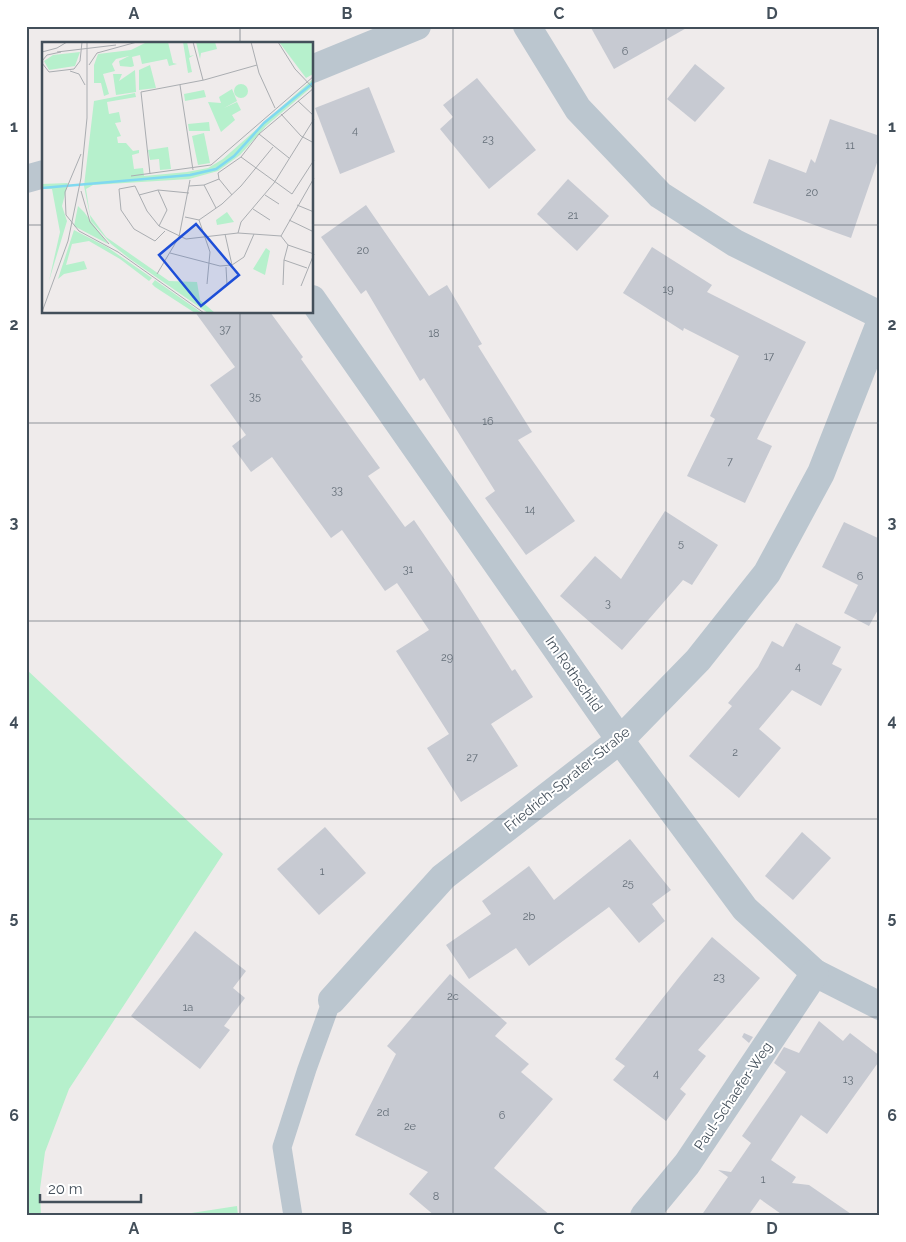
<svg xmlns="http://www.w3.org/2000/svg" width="906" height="1242" font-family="Raleway,sans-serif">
	<rect width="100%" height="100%" fill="#efebeb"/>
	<g fill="#b6f0cc">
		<path d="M26,669l197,185 -154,235 -24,63 -5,37 1,27h-15z"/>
		<path d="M237,1206l1,10h-66z"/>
	</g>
	<g fill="#c7cad2">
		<path d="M590,26h100l-76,43z"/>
		<path d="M695,64l30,24 -30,34 -28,-23z"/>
		<path d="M477,78l59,72 -47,39 -49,-60 13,-12 -10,-12z"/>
		<path d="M369,87l26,65 -55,22 -25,-66z"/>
		<path d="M830,119l50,17v18l-29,84 -98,-35 16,-44 37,14 5,-14 4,4z"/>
		<path d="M568,179l41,37 -32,35 -40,-37z"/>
		<path d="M366,205l63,91 18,-11 35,59 -4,2 54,86 -14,8 57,81 -49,34 -41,-57 10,-7 -71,-113 -4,3 -54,-91 -5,4 -40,-57z"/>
		<path d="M652,247l60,38 -5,7 99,50 -49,97 15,7 -27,57 -58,-27 28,-57 -5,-3 29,-60 -55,-28 -1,3 -60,-38z"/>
		<path d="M195,312h75l33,45 -2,2 79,109 -12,8 37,51 9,-7 41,60h-1l58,91 3,-2 18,28 -42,27 27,42 -57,36 -34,-54 22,-14 -53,-83 33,-21 -32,-47 -12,8 -43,-61 -11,8 -59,-81 -21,15 -19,-26 14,-11 -36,-50 25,-18z"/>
		<path d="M665,511l53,34 -26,40 -9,-5 -61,70 -62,-54 35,-40 26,23z"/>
		<path d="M844,522l36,17v67l-11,20 -25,-13 14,-28 -36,-18z"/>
		<path d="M796,623l45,24 -9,17 10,5 -21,37 -29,-16 -33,39 22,19 -42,50 -50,-42 43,-50 -4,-3 30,-36 14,-26 11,6z"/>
		<path d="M325,827l41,46 -47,42 -42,-46z"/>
		<path d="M802,832l29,26 -38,42 -28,-24z"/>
		<path d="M630,839l41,51 -19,14 13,17 -26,22 -30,-36 -80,59 -13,-18 -47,31 -23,-34 45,-31 -9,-13 47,-35 25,34z"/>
		<path d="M195,931l51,40 -13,17 12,10 -21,28 6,4 -30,39 -69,-53z"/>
		<path d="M712,937l48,41 -62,72 8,6 -26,33 6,5 -20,27 -53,-41 12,-14 -10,-7 65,-83z"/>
		<path d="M450,974l57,49 -12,13 34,28 -8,8 32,27 -59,69 57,48h-116l-26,-22 19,-22 -73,-37 41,-81 -9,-8z"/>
		<path d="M819,1021l24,20 7,-8 30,23v4l-53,74 -26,-19 -30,45 25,17 -4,6 17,2 45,31h-70l-24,-17 -12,17h-47l27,-39 -10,-7 13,2 20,-29 -9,-7 44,-64 -12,-9 10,-16 15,6z"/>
		<path d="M744,1033l9,4 -4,6 -7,-6z"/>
	</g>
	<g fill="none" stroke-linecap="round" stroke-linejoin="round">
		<path stroke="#bbc6cf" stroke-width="19" d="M293,1216l-11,-69 25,-78 25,-69"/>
		<g stroke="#bbc6cf" stroke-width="28">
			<path d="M527,26l51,83 82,86 75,48 145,72"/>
			<path d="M312,69l105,-43"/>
			<path d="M26,179l18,-5"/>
			<path d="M312,299l308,441 125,169 70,64 65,33"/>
			<path d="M332,1000l111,-123 177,-137 78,-80 69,-87 54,-100 59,-150"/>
			<path d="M644,1216l43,-52 128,-191"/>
		</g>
	</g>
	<path fill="none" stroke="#434f5a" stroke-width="1" stroke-opacity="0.55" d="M240,26v18M453,26v1190M666,26v1190M26,225h18M312,225h568M240,312v904M26,423h854M26,621h854M26,819h854M26,1017h854"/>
	<g text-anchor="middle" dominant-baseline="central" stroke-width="4" stroke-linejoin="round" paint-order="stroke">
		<g font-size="11" fill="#646e78">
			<text x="625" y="51">6</text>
			<text x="355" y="130">4</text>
			<text x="488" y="139">23</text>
			<text x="850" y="145">11</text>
			<text x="812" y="192">20</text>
			<text x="573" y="215">21</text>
			<text x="363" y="250">20</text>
			<text x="668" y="289">19</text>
			<text x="225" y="329">37</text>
			<text x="434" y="333">18</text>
			<text x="769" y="356">17</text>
			<text x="255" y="396">35</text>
			<text x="488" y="421">16</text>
			<text x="730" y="461">7</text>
			<text x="337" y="490">33</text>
			<text x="530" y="509">14</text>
			<text x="681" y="543">5</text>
			<text x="408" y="569">31</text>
			<text x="860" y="576">6</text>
			<text x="608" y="603">3</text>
			<text x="447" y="657">29</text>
			<text x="798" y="666">4</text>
			<text x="735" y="752">2</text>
			<text x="472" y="757">27</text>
			<text x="322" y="871">1</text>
			<text x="628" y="883">25</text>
			<text x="529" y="916">2b</text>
			<text x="719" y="977">23</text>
			<text x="453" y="996">2c</text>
			<text x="188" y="1007">1a</text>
			<text x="656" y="1073">4</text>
			<text x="848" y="1079">13</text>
			<text x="383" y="1112">2d</text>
			<text x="502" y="1115">6</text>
			<text x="410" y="1126">2e</text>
			<text x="763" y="1179">1</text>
			<text x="436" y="1196">8</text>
		</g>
		<g font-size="14" fill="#434f5a" stroke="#fff">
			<text transform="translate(574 674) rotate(55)">Im Rothschild</text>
			<text transform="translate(567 779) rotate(-39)">Friedrich-Sprater-Straße</text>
			<text transform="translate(733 1096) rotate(-56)">Paul-Schaefer-Weg</text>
		</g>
	</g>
	<g transform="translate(42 42)">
		<rect width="271" height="271" fill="#efebeb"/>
		<path d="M105,0h21l5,21 4,1 -8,2 -2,-7 -25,5 -2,-9 -8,2 2,9 -3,1 -11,-1 -1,-5 10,-5 -13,3 -4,5 3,7 -12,3 6,20 -5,2 -3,-13h-7v-18l4,-11 33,-4zM141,0h4l3,14 4,-1 -5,3 3,14 -4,1zM154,0h19l2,7 -16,4 -1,6zM237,0h34v32l-7,4zM38,10l-5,14 -26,4 -5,-9 9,-6zM108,23l6,23 -17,2v-20zM93,28l1,22 -20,3 -3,-21h9l-3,7zM271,37v7l-47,40 -26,29 -22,16 -29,8 -96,6 -7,4 4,26 16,22 63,44 28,1 3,18 15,13h-7l-78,-54 -19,-15 -20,-23 -7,-35 10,-85 41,-8 1,4 -29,5 2,12 10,-2 2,10 -6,1 6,13 -4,1 1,6h8l7,8 6,-1v3l-7,2 2,14 9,-1 1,8 43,-4 21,-4 15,-9zM192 49a7 7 0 1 1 14 0a7 7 0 1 1-14 0ZM190,47l5,12 -13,7 13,-6 4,8 -9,5 3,5 -14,12 -13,-30 13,1 -2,-6zM162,48l2,7 -21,4 -1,-7zM167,80l1,9h-21l-1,-7zM162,91l6,30 -12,2 -6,-29zM126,105l3,22 -11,1 -1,-11 -9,1 -2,-10zM26,141l-6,23 5,15 -18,60 11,-49 -8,-43h-10v-5zM36,164l6,6 24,32 -34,-18zM185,170l7,10 -17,3 -1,-5zM32,188l33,17 45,31 -3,3 -29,-22 -31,-18 -17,3 -6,21 18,-4 3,8 -23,5 -6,5zM224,206l4,3 -5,24 -12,-6zM113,238l47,33h-7l-40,-26 -3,-3z" fill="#b6f0cc"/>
		<path fill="none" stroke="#80d9f0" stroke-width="2.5" d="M0,146l148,-13 26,-6 18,-13 30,-33 50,-41"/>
		<path fill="none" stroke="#aaadb1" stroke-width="1" d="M151,0l10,38M209,0l8,31 16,35M236,0l17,27 19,20M0,10l15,-4 10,-6M15,10l59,-7M0,19l5,-6 14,-3M0,21l7,9 25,-3 6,-8 2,-19M47,23l8,-12 40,-11M28,29l9,3 6,11M138,43l13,85M256,59l16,15M239,72l20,22 13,7M217,92l30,24M39,112l-16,38 1,23 13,16 39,21M199,115l51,37 22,-34M108,132l-9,-82 63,-12 53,-15M89,134l80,-11 103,-89M177,137l-1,-6 23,-16 18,-23 55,-46M177,137l13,16M162,143l12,23M147,144l15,-1 15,-6M116,148l9,20 -8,16M39,149l9,31 19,22M97,153l19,-5 31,3M223,153l14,9M255,163l17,7M211,167l17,11M143,175l14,3 23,-16 19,-18 32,-39M157,178l11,32 -3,32M247,178l25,12M123,189l-10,10 -21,-12 -13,-19 -2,-21 16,-3 12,25 12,15 27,13 52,-6 43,3M196,191l3,-11 33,-39 40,-64M183,192l7,31M239,194l33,-58M239,194l7,9 26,9M76,210l86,61M128,211l50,13 12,-1 12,-8 10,-23M242,218l23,8M184,225l1,18M115,232l22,-37 11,-57M241,243l1,-25 4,-15M259,244l13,-32M0,270l26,-71 13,-63 6,-60v-76"/>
		<path fill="#1d4ed8" fill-opacity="0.15" stroke="#1d4ed8" stroke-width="2.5" d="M154,182l43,51 -38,31 -42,-51z"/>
		<rect width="271" height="271" fill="none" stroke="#434f5a" stroke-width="2.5"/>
	</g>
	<rect width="906" height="1242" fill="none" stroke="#ffffff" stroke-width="55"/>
	<path d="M40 1194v8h101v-8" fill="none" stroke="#434f5a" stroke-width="2.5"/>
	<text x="48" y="1194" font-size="15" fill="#434f5a" stroke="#ffffff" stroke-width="4" paint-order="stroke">20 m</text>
	<rect x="28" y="28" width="850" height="1186" fill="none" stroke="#434f5a" stroke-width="2"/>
	<g font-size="16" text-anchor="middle" font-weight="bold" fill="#434f5a">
		<text x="134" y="19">A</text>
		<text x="347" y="19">B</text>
		<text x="559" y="19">C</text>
		<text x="772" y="19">D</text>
		<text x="14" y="132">1</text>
		<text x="892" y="132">1</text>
		<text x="14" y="330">2</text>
		<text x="892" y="330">2</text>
		<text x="14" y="528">3</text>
		<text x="892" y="528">3</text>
		<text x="14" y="726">4</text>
		<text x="892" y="726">4</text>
		<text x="14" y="923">5</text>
		<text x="892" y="923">5</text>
		<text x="14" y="1121">6</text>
		<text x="892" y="1121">6</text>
		<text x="134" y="1234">A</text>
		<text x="347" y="1234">B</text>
		<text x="559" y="1234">C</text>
		<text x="772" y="1234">D</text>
	</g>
</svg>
